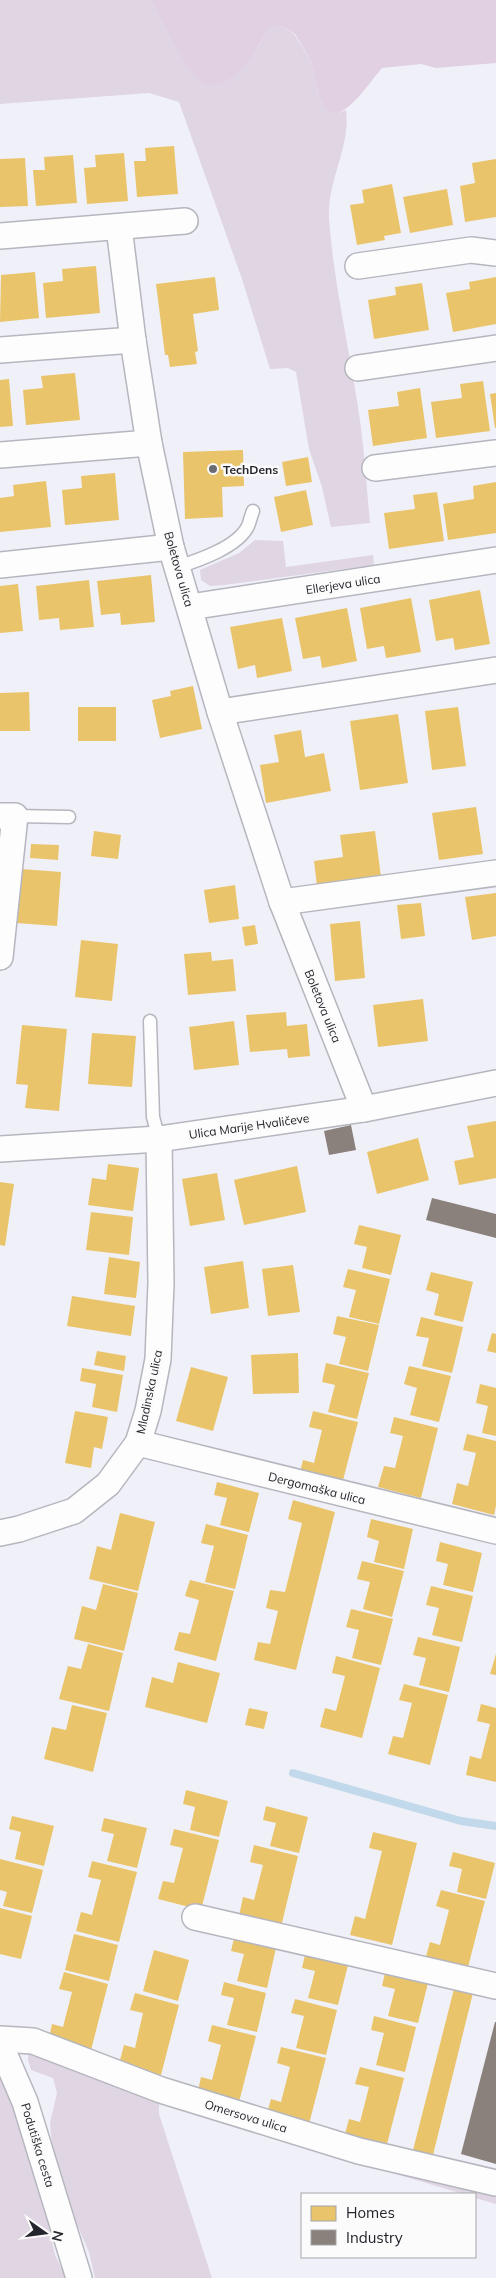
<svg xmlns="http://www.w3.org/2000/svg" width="496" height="2278" font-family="Mulish,sans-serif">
	<rect width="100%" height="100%" fill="#f0f0f8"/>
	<g fill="#e0d5e3">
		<path d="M0,0h151l10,15 77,56 20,-24 12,-21h12l12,8 17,27 8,34 18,19 9,-4c5,36 -19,71 -17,108 5,71 23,140 32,210 4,32 6,64 9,95l-39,4 -9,-40 -13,-38 -13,-77 -8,-4 -18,1 -28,-90 -63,-177 -30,-9 -149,11z"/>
		<path d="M255,540l28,1 3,26 87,-12 1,10 -150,20 -14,1 -9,-6 -1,-10 39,-17z"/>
		<path d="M28,2051l468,140v13l-21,-6v-4h-12l-304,-91v11l53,164h-117l-6,-26 -21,-48 -16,-59 -2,-22 7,-30 -4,-15 -22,-8 -3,-10z"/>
		<path d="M0,2067l20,50 9,43 18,59 8,36 11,23h-66z"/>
	</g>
	<path fill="#e0d0e1" d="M151,0h345v63l-60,5 -15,-4 -39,4c-14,16 -26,37 -45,46l-11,-5 -7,-14 -8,-34 -16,-27 -13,-8h-12c-10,19 -41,72 -68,56 -16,-10 -40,-64 -51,-82z"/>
	<g fill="#e9c46a">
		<path d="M174,146l4,48 -41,3 -3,-36h12l-1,-13z"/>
		<path d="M124,153l4,48 -41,3 -3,-36 12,-1 -1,-12z"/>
		<path d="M73,155l4,48 -41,3 -3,-36h12l-1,-13z"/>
		<path d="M25,158l3,48 -28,1v-48z"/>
		<path d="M496,159v58l-31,5 -5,-36 15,-3 -3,-20z"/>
		<path d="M392,184l9,49 -17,3 1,4 -28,5 -7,-40 14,-2 -2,-13z"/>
		<path d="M447,189l6,36 -43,8 -7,-36z"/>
		<path d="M96,266l4,47 -54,5 -3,-35 20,-2 -1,-12z"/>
		<path d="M35,272l4,46 -39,4 1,-47z"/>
		<path d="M215,277l4,33 -26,4 5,37 -3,1 2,12 -27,3 -2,-12h-3l-9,-71z"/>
		<path d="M496,277v47l-43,8 -7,-39 24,-4 -1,-7z"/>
		<path d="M422,283l7,47 -55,9 -6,-39 28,-5 -1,-8z"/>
		<path d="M75,373l5,47 -54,5 -3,-35 20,-2 -2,-12z"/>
		<path d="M9,379l4,47 -13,1v-47z"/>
		<path d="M483,381l7,50 -54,7 -5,-36 31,-4 -2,-14z"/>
		<path d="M420,388l7,50 -54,8 -5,-36 31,-4 -2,-14z"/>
		<path d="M496,393v35h-1l-5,-34z"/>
		<path d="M243,450l1,36 -22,1 1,30 -38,2 -2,-67z"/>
		<path d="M308,457l4,25 -26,4 -4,-24z"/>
		<path d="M115,473l4,47 -54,5 -3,-35 20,-2 -1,-12z"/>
		<path d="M46,481l5,46 -51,5v-34l14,-2 -1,-11z"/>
		<path d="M496,482v51l-48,7 -5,-36 31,-5 -1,-13z"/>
		<path d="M306,490l7,35 -32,7 -7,-35z"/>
		<path d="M437,492l7,49 -55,8 -5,-36 31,-4 -2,-14z"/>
		<path d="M151,575l4,47 -34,3 -1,-12 -19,2 -4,-34z"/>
		<path d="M89,580l5,47 -34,3 -1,-12 -20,2 -3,-34z"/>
		<path d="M18,584l5,47 -23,2v-47z"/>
		<path d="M480,590l10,54 -35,6 -2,-12 -17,3 -7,-41z"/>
		<path d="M411,598l10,54 -35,6 -2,-12 -17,3 -7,-41z"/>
		<path d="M347,608l10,53 -35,7 -2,-12 -17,3 -8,-41z"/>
		<path d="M282,618l10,53 -35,7 -2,-13 -17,4 -8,-42z"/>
		<path d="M193,686l9,43 -42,9 -8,-38 19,-4 -1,-5z"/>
		<path d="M29,692l1,39h-30v-38z"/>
		<rect x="78" y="707" width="38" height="34"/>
		<path d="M458,707l8,59 -34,4 -7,-59z"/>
		<path d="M398,714l10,69 -48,7 -10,-69z"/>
		<path d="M301,730l4,27 19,-4 7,38 -65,12 -6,-38 19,-3 -5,-27z"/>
		<path d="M476,807l7,47 -44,6 -7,-47z"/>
		<path d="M94,831l27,4 -3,24 -27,-3z"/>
		<path d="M375,831l6,46 -64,9 -3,-25 29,-4 -3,-22z"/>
		<path d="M31,844l28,1 -1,15 -28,-2z"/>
		<path d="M21,869l40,3 -4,54 -41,-3z"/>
		<path d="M235,885l4,34 -30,4 -5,-33z"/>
		<path d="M496,893v43l-24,4 -7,-43z"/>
		<path d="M421,903l4,33 -24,3 -4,-34z"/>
		<path d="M360,921l5,57 -30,3 -5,-57z"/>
		<path d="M255,925l3,19 -13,2 -3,-19z"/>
		<path d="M81,940l37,4 -6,57 -37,-4z"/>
		<path d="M211,952l1,9 21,-2 3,32 -48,4 -4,-41z"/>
		<path d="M423,999l5,42 -50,6 -5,-42z"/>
		<path d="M286,1012l1,14 20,-2 3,32 -22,2 -1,-9 -37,3 -4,-37z"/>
		<path d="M234,1021l5,44 -45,5 -5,-43z"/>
		<path d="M22,1025l45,4 -8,82 -34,-3 3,-23 -12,-1z"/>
		<path d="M92,1033l44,3 -4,51 -44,-3z"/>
		<path d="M496,1121v57l-37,7 -5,-24 20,-4 -7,-31z"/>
		<path d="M418,1138l11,42 -52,14 -10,-42z"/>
		<path d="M108,1164l31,4 -6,43 -45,-6 4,-27 14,2z"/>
		<path d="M297,1166l9,46 -62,13 -10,-45z"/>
		<path d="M217,1173l8,47 -35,6 -8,-47z"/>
		<path d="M0,1182l14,2 -9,62 -5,-1z"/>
		<path d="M91,1212l42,5 -4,38 -43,-5z"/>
		<path d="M359,1225l42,10 -10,40 -29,-7 5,-21 -13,-3z"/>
		<path d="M109,1257l31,5 -4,36 -32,-4z"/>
		<path d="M243,1261l6,47 -38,6 -7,-47z"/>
		<path d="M293,1265l7,47 -32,4 -6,-47z"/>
		<path d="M348,1269l42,10 -11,45 -30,-7 7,-27 -13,-3z"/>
		<path d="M431,1272l42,10 -10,40 -29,-7 5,-21 -13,-4z"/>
		<path d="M72,1296l63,10 -4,30 -64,-10z"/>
		<path d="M337,1316l42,9 -11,46 -29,-7 7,-27 -13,-3z"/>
		<path d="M421,1317l42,10 -11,46 -30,-7 7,-28 -13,-2z"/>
		<path d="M492,1333l4,1v19l-9,-2z"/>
		<path d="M97,1351l29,5 -2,15 -30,-6z"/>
		<path d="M298,1353l1,40 -46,1 -2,-39z"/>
		<path d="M326,1363l43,10 -12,46 -29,-7 7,-27 -13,-3z"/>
		<path d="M409,1366l42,10 -12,46 -29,-7 7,-27 -13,-4z"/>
		<path d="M191,1367l37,10 -15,54 -37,-10z"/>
		<path d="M82,1368l41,7 -6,37 -25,-5 4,-23 -16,-3z"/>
		<path d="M480,1384l16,4v48l-14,-3 6,-27 -12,-3z"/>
		<path d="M75,1411l33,6 -6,32 -8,-2 -3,21 -26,-5z"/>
		<path d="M313,1411l45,11 -18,70 -42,-11 5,-21 11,3 8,-33 -13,-3z"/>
		<path d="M394,1417l44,11 -17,70 -43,-11 6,-21 11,2 8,-32 -13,-3z"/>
		<path d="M467,1434l29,7v65l-2,9 -42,-11 5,-21 11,3 8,-33 -13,-3z"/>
		<path d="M217,1482l42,11 -10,39 -29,-7 7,-27 -13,-3z"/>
		<path d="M293,1500l42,12 -39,158 -42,-10 4,-18 12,2 8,-33 -12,-3 4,-18 15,2 7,-28 10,-41 -14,-4z"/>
		<path d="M120,1513l35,9 -17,69 -49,-12 8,-33 14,4z"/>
		<path d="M371,1519l42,10 -9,40 -30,-7 5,-21 -12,-4z"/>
		<path d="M206,1524l42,11 -13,54 -30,-7 9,-36 -13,-3z"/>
		<path d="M440,1542l42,11 -9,39 -30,-7 5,-21 -12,-3z"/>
		<path d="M362,1561l42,10 -12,46 -29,-8 7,-27 -13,-3z"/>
		<path d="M190,1580l44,11 -18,70 -42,-11 5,-18 11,2 9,-34 -14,-4z"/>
		<path d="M103,1584l35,9 -14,58 -50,-12 8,-33 14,4z"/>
		<path d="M431,1586l42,10 -11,46 -30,-7 7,-27 -13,-3z"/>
		<path d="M351,1609l42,10 -12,46 -29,-7 7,-28 -13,-3z"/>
		<path d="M418,1637l42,10 -11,45 -30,-7 7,-27 -13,-3z"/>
		<path d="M88,1644l35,9 -14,58 -50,-12 9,-33 13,3z"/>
		<path d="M496,1654v21l-6,-1z"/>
		<path d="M336,1656l44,12 -18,70 -42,-11 5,-19 11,3 9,-35 -13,-3z"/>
		<path d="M178,1662l42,11 -13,50 -62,-16 7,-30 21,6z"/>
		<path d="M404,1684l44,11 -18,70 -42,-11 5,-18 10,2 9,-35 -13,-3z"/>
		<path d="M481,1704l15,4v74l-30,-7 4,-19 11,3 9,-35 -13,-3z"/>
		<path d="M72,1705l35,8 -14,59 -49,-13 8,-32 14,3z"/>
		<path d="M249,1708l19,4 -4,17 -19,-4z"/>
		<path d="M186,1790l42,11 -9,36 -29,-7 5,-23 -12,-3z"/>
		<path d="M266,1806l42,11 -9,36 -29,-7 6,-23 -13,-3z"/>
		<path d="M12,1816l42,10 -10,40 -29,-7 6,-27 -12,-3z"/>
		<path d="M104,1818l43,10 -10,40 -30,-7 7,-27 -13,-3z"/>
		<path d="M174,1829l45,11 -18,70 -43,-11 5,-18 11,2 9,-35 -13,-3z"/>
		<path d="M373,1832l44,11 -25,102 -42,-10 5,-19 10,3 17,-68 -13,-3z"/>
		<path d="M254,1845l44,11 -17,71 -42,-11 4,-19 11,3 9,-35 -13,-3z"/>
		<path d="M453,1852l42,11 -9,36 -29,-7 5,-23 -13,-3z"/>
		<path d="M0,1859l43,11 -11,43 -29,-7 4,-14 -7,-2z"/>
		<path d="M92,1861l45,11 -18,70 -43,-11 5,-19 11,3 9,-35 -13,-3z"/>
		<path d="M441,1890l44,11 -18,70 -42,-11 5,-18 10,3 9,-35 -13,-4z"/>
		<path d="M0,1908l32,8 -11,43 -21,-5z"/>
		<path d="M74,1934l44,11 -9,36 -44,-11z"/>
		<path d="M234,1938l42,10 -9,40 -30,-7 7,-27 -13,-3z"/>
		<path d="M154,1950l35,10 -11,41 -35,-10z"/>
		<path d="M305,1955l43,10 -10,40 -30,-7 7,-27 -13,-3z"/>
		<path d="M64,1972l44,12 -18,70 -42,-11 4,-19 11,3 9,-35 -13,-3z"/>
		<path d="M385,1973l43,10 -10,40 -30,-7 7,-27 -13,-3z"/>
		<path d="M224,1982l42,11 -9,39 -30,-7 7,-27 -13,-3z"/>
		<path d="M454,1989l19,4 -41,166 -20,-5z"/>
		<path d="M135,1993l44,12 -18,70 -42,-11 5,-19 11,3 8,-35 -13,-3z"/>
		<path d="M295,1999l42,11 -11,45 -30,-7 8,-32 -13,-3z"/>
		<path d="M374,2016l42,11 -11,45 -29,-7 8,-32 -13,-3z"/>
		<path d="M212,2025l44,11 -18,70 -41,-11 4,-18 11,3 9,-35 -13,-4z"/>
		<path d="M281,2047l45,11 -18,70 -42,-11 5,-18 10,3 9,-35 -13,-4z"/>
		<path d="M360,2067l44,11 -18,70 -42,-10 5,-19 11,3 9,-35 -14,-3z"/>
	</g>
	<g fill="#8a817c">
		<path d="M351,1125l5,25 -27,5 -5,-24z"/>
		<path d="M432,1198l64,16v24l-70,-18z"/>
		<path d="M495,2022h1v142l-35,-10z"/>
	</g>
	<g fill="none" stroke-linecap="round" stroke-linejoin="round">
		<path stroke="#c1d9eb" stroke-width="8" d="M293,1773l168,48 35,5"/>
		<defs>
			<g id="service">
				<path d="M178,567c21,-7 60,-20 70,-41 2,-5 3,-10 5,-15"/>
				<path d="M15,816l54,1"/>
				<path d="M150,1021l3,96 6,22"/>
			</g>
			<g id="minor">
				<path d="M119,227l14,113 16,103 22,104 49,165 62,190 82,207"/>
				<path d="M0,236l185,-15"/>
				<path d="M358,266l113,-16 25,3"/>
				<path d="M0,350l133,-10"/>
				<path d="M358,368l138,-20"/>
				<path d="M0,455l149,-12"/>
				<path d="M375,468l121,-15"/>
				<path d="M0,565l171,-18"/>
				<path d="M190,607l306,-47"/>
				<path d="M220,712l276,-42"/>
				<path d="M0,816h15l-15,141"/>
				<path d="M282,902l214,-29"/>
				<path d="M0,1149l159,-10 205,-30 132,-26"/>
				<path d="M138,1443l358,88"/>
				<path d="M0,1533l19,-4 55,-18 34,-27 30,-41 10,-32 10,-52 3,-76 -2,-144"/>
				<path d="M195,1917l301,69"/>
				<path d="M0,2039l33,2 128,49 198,61 137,32"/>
				<path d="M0,2044l25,58 54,176"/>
			</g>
		</defs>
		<use href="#service" stroke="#b5b6be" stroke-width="15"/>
		<use href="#minor" stroke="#b5b6be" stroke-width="28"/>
		<use href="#service" stroke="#fdfdfe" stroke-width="12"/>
		<use href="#minor" stroke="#fdfdfe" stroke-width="25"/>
	</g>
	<circle fill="#6b6b74" stroke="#fbfbfb" stroke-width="2" cx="213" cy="469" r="5"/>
	<g text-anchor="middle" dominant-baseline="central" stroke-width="5" stroke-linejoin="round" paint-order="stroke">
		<g font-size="12" font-weight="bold" fill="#24242d" stroke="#fbfbfb" text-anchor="start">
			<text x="223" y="469">TechDens</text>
		</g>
		<g font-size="12" fill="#24242d" stroke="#fbfbfb">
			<text transform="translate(179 569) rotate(74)">Boletova ulica</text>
			<text transform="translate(343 584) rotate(-9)">Ellerjeva ulica</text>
			<text transform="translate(323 1006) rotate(68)">Boletova ulica</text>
			<text transform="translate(249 1126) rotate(-8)">Ulica Marije Hvaličeve</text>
			<text transform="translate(149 1392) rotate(-78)">Mladinska ulica</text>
			<text transform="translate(317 1488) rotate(14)">Dergomaška ulica</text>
			<text transform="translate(246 2116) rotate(17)">Omersova ulica</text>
			<text transform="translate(38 2145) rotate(73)">Podutiška cesta</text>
		</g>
	</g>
	<rect x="301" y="2193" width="175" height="65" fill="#fbfbfb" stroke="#a5a5a9"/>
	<rect x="311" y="2206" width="25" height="15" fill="#e9c46a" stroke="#a5a5a9"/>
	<text x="346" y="2218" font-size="15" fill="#24242d">Homes</text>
	<rect x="311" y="2230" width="25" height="15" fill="#8a817c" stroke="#a5a5a9"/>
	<text x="346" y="2243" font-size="15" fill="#24242d">Industry</text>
	<g transform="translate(45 2233) rotate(104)" stroke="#fbfbfb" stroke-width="4" paint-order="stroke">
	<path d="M0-4L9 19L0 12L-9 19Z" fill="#24242d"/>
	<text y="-8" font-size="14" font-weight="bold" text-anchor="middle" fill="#24242d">N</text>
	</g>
</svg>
